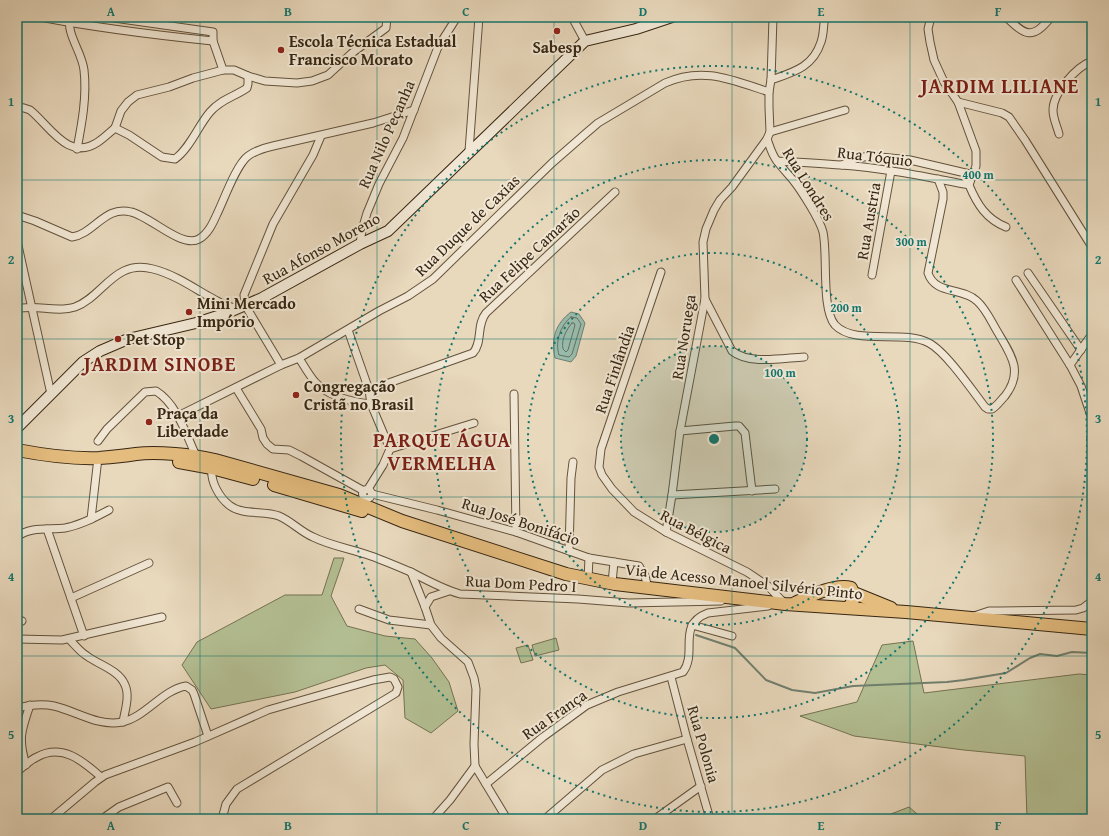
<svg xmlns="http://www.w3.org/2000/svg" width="1109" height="836" font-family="'Gentium Book Plus',serif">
	<rect width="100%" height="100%" fill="#e8d8bc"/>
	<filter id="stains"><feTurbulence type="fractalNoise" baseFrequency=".005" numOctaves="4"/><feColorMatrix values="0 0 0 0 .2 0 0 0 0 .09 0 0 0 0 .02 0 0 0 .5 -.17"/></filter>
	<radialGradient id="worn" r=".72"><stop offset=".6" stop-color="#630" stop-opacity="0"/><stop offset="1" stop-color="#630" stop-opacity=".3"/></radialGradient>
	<g fill="#b3bf93" stroke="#757252">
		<path d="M334,558h10l-13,38 16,30 38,10 30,3 17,19 17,24 9,29 -27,22 -26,-15 -2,-38 -18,-15 -19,3 -71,24 -84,17 -29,-44 15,-23 88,-47h37z"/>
		<path d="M556,638l3,12 -24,6 -3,-11z"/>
		<path d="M913,641l11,52 155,-19 13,1v144h-65l-2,-63 -61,-6 -110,-14 -54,-20 57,-14 25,-57z"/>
		<path d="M528,645l5,15 -12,3 -5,-15z"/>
		<path d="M909,807l14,12h-45z"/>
	</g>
	<path fill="#98bbac" stroke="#717f6e" d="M571,312l8,2 6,9 -9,33 -5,6 -16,-4c-4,-19 0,-34 16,-46z"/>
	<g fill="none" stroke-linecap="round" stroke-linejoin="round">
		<g stroke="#68705f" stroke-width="1">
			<path d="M571,317l6,1 4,6 -9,30 -3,3 -10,-2c-4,-13 1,-29 12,-38z"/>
			<path d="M572,323h2l1,2 -7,25 -2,2 -3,-3c-2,-9 3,-19 9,-26z"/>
		</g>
		<path stroke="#717f6e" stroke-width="2" d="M696,635l39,13 31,32 26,10 23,3 38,-7 94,-4 17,-2 42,-7 24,-15 10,-4 17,2 15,-4 20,1"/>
		<defs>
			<g id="street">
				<path d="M40,17c57,11 115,18 173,24"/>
				<path d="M70,17c-4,17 12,35 14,53 3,26 -2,53 -7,79"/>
				<path d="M107,17l106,15v9l10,29"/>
				<path d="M572,17l13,24"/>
				<path d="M931,17l-3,12 2,13 4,18 10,22 14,20 18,49v15l-7,19"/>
				<path d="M1006,17c19,18 26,24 45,0"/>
				<path d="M771,80c23,-8 42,-13 50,-38 3,-8 2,-17 4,-25"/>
				<path d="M958,102l44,11 7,4 16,23 67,107"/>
				<path d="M17,107l7,1 6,2c20,16 38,52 68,32 6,-4 12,-10 17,-14"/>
				<path d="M115,128l6,-17 7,-9 9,-7 32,-8 24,-9 30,-8h11l14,6 17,5 32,2 15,-2 16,-6 24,-22 34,-25 1,-11"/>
				<path d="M115,128l14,7 33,22 13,2c15,-11 23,-33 35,-47 11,-13 24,-15 37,-24l1,-4v-8"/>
				<path d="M770,132l75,-22"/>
				<path d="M1059,134c-2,-8 -6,-15 -6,-24 0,-17 23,-43 39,-49"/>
				<path d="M767,139c3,8 5,16 10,22 5,7 11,13 16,19 8,10 27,40 30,52 5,22 -2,77 12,93 20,21 69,4 94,18 17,9 43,47 56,64l3,2h4c5,-3 9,-9 13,-13 19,-25 6,-41 -8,-65 -6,-10 -11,-22 -20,-30 -15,-14 -42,-6 -49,-28l15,-74v-7l-5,-13"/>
				<path d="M469,151l10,-134"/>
				<path d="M777,161c21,1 43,2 64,4 43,3 86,12 128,20 8,19 17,34 37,42"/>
				<path d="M842,165l15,-7 14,-2 39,4 64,15"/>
				<path d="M17,215l18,6 37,16c22,-3 33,-32 59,-25 19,4 51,37 68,27 9,-5 14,-16 18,-25 7,-14 19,-49 31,-58 8,-6 16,-8 25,-10l100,-23 41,-13"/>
				<path d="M17,241l34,153"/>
				<path d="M360,244l2,-14 5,-17 12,-29 24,-46 35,-91 19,-30"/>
				<path d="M661,272l-60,177 -2,18 3,8 10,14 22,23 32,20 81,40 21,14 16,17"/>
				<path d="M1028,273l53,77"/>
				<path d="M872,275l19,-104"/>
				<path d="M1016,280l54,85 11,21 11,33"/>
				<path d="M705,299l27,52c17,14 51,7 72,6"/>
				<path d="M17,309c18,-5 40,4 58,-2 29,-11 39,-48 78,-38 20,5 38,17 55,27 10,5 19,12 31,12"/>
				<path d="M348,330l21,60 2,14 19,45 -7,16 -15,24"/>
				<path d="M299,358c5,8 10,17 16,24 14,15 37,20 56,22"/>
				<path d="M281,365l-36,-60 -1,-10 29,-71 40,-69 8,-19"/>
				<path d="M1070,365l22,-31"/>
				<path d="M236,388l25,41 2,9 4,6 6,5 16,1 12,6 63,35"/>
				<path d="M369,390l104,-37c10,-11 3,-28 13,-40l129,-121"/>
				<path d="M514,394l2,138"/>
				<path d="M178,416l103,-51 18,-7 80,-47 29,-15 25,-17 119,-116 32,-28 14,-12 67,-40c38,-17 67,-3 104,9"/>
				<path d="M680,431l55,-5h4l6,7 7,58"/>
				<path d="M98,441l9,-12 38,-37 11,-1c21,13 30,43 40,65"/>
				<path d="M390,449l84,-26"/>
				<path d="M212,468c-2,13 7,29 17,37 14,11 35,5 50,11 12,5 22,16 34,21 18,9 39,12 58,19 14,5 28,11 42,17 15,8 30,16 47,21l118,5 51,4 92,-2"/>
				<circle cx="367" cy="494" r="4.5"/>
				<path d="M372,494l65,16 79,22 73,26 50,8 6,10 3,13"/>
				<path d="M672,495l103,-6"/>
				<path d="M91,519l7,-61"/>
				<path d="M47,529l37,107"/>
				<path d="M666,532l6,-37 8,-64 25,-132 -2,-57 3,-13 8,-19 6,-10 12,-13 35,-48 3,-7 -1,-25v-15l2,-12 2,-63"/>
				<path d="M17,537c13,-11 33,-7 48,-9 16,-3 31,-11 44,-18"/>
				<path d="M569,551l2,-73 2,-16"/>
				<path d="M411,572l14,35 6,18 10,13 27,24 6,16 2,11 -2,55 1,22 32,53"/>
				<path d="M588,579l1,-21"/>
				<path d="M612,583l2,-21"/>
				<path d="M71,598l78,-35"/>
				<path d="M425,607l6,-10 18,-6"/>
				<path d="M359,609l30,11 42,5"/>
				<path d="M974,616l15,-5h10l77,-1 7,-2 9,-7"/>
				<path d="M17,619l5,2"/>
				<path d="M692,625l40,11"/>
				<path d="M17,639l45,1 100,-23"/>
				<path d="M69,639c6,6 11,13 18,17 12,9 32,14 38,29 5,11 0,25 -2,37"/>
				<path d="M671,677l16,62 23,80"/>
				<path d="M17,708c12,-3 24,-5 37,-2 22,5 44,21 68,16 24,-5 40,-32 64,-36l6,4 2,4 14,42"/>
				<path d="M26,765c-8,-26 -5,-34 4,-60"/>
				<path d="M17,772c6,-5 13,-12 20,-15 25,-14 46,4 64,20"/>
				<path d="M486,784l57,-47 44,-32 31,-13 65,-20c15,-20 -7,-47 25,-59l60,-7"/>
				<path d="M51,819l44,-37 10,-7 90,-33 73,-32 105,-30 17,-3 4,2 4,8 -2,6 -159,96 -11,15 -4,15"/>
				<path d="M102,819l17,-12 49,-20 9,16"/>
				<path d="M433,819l17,-19 25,-34"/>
				<path d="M545,819l57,-49 32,-16 53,-15"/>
				<path d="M655,819l46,-33"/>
			</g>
			<path id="secondary" d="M17,426h2l64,-64 17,-11 28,-12 68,-16 31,-10 35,-15 98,-54 28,-13 197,-190 51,-12 36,-12"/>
			<g id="primary">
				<path d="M17,450c26,5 55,9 82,8 13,-1 24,-2 37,-4 21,-3 57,1 79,6l124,35 63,26 164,53 49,10 170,20 121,8 186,17"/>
				<path d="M179,462l33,6 41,11"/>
				<path d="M274,485l88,26"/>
				<path d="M854,593l37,15"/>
				<path d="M795,603c15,-7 41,-20 56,-15 4,9 3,13 -3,20"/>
			</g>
		</defs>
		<use href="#street" stroke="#63523c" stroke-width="9"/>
		<use href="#secondary" stroke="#372612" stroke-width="12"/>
		<use href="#primary" stroke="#372612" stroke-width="14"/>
		<use href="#street" stroke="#f0e6d3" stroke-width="7"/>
		<use href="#secondary" stroke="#f0e6d3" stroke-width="10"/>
		<use href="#primary" stroke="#e4bc7e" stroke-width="12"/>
	</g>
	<path fill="none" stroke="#0f766e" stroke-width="1" stroke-opacity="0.55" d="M200,17v802M377,17v802M554,17v802M732,17v802M910,17v802M17,180h1075M17,339h1075M17,497h1075M17,656h1075"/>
	<circle cx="714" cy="439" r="93" fill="#0f766e" fill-opacity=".12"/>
	<g fill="none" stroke="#0f766e" stroke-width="2" stroke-dasharray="2 4">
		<circle cx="714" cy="439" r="93"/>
		<circle cx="714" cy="439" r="186"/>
		<circle cx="714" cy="439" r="279"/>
		<circle cx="714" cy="439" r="373"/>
	</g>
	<g fill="#8f2418" stroke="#f0e6d3" stroke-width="1.5">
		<circle cx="557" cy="31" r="4"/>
		<circle cx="281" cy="50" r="4"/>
		<circle cx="189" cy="312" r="4"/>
		<circle cx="118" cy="339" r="4"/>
		<circle cx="296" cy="395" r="4"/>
		<circle cx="149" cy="422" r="4"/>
	</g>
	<g text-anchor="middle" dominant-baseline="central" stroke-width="4" stroke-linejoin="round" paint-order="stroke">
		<g font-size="16" font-weight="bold" fill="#372612" stroke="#f0e6d3" text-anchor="start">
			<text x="289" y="41">Escola Técnica Estadual<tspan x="289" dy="18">Francisco Morato</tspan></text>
			<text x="557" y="47" text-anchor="middle">Sabesp</text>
			<text x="197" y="303">Mini Mercado<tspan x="197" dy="18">Impório</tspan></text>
			<text x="126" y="339">Pet Stop</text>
			<text x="304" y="386">Congregação<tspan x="304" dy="18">Cristã no Brasil</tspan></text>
			<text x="157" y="413">Praça da<tspan x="157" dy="18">Liberdade</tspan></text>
		</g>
		<g font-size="16" fill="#372612" stroke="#f0e6d3">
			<text transform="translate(386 134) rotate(-66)">Rua Nilo Peçanha</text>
			<text transform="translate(875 156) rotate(7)">Rua Tóquio</text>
			<text transform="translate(809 184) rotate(58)">Rua Londres</text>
			<text transform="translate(868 221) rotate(-80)">Rua Austria</text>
			<text transform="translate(467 225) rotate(-44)">Rua Duque de Caxias</text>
			<text transform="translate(321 248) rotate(-29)">Rua Afonso Moreno</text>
			<text transform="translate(529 254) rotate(-43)">Rua Felipe Camarão</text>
			<text transform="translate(683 337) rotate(-81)">Rua Noruega</text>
			<text transform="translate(614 369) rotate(-71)">Rua Finlândia</text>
			<text transform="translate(521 521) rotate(18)">Rua José Bonifácio</text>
			<text transform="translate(696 531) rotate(27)">Rua Bélgica</text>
			<text transform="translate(744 581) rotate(6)">Via de Acesso Manoel Silvério Pinto</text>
			<text transform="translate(521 583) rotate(3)">Rua Dom Pedro I</text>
			<text transform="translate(554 714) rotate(-35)">Rua França</text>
			<text transform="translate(704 744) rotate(74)">Rua Polonia</text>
		</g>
		<g font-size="20" font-weight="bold" letter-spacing="1" fill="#7a1f14" stroke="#f0e6d3">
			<text x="1000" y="85">JARDIM LILIANE</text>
			<text x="160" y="363">JARDIM SINOBE</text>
			<text x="442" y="439">PARQUE ÁGUA<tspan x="442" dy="23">VERMELHA</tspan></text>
		</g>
	</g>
	<circle cx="714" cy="439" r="6" fill="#0f766e" stroke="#f0e6d3" stroke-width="2"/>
	<g font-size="12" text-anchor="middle" font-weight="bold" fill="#0f766e" stroke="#f0e6d3" stroke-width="4" stroke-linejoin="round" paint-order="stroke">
		<text x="978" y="179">400 m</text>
		<text x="911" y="246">300 m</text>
		<text x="846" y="312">200 m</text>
		<text x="780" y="377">100 m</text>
	</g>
	<rect width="1109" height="836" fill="none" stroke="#e8d8bc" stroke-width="44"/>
	<rect x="22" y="22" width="1065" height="792" fill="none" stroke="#0f766e" stroke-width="1.5"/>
	<g font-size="13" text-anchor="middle" font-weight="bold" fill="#0f766e">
		<text x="111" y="16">A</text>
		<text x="288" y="16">B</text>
		<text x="466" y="16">C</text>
		<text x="643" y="16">D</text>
		<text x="821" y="16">E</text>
		<text x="998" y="16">F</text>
		<text x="11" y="106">1</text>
		<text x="1098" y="106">1</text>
		<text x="11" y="264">2</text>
		<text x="1098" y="264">2</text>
		<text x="11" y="423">3</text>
		<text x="1098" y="423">3</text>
		<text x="11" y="581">4</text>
		<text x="1098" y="581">4</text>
		<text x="11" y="739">5</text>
		<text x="1098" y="739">5</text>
		<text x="111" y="830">A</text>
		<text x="288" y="830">B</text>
		<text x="466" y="830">C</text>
		<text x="643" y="830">D</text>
		<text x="821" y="830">E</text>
		<text x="998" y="830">F</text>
	</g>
	<rect width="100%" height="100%" filter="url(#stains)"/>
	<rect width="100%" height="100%" fill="url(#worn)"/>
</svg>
